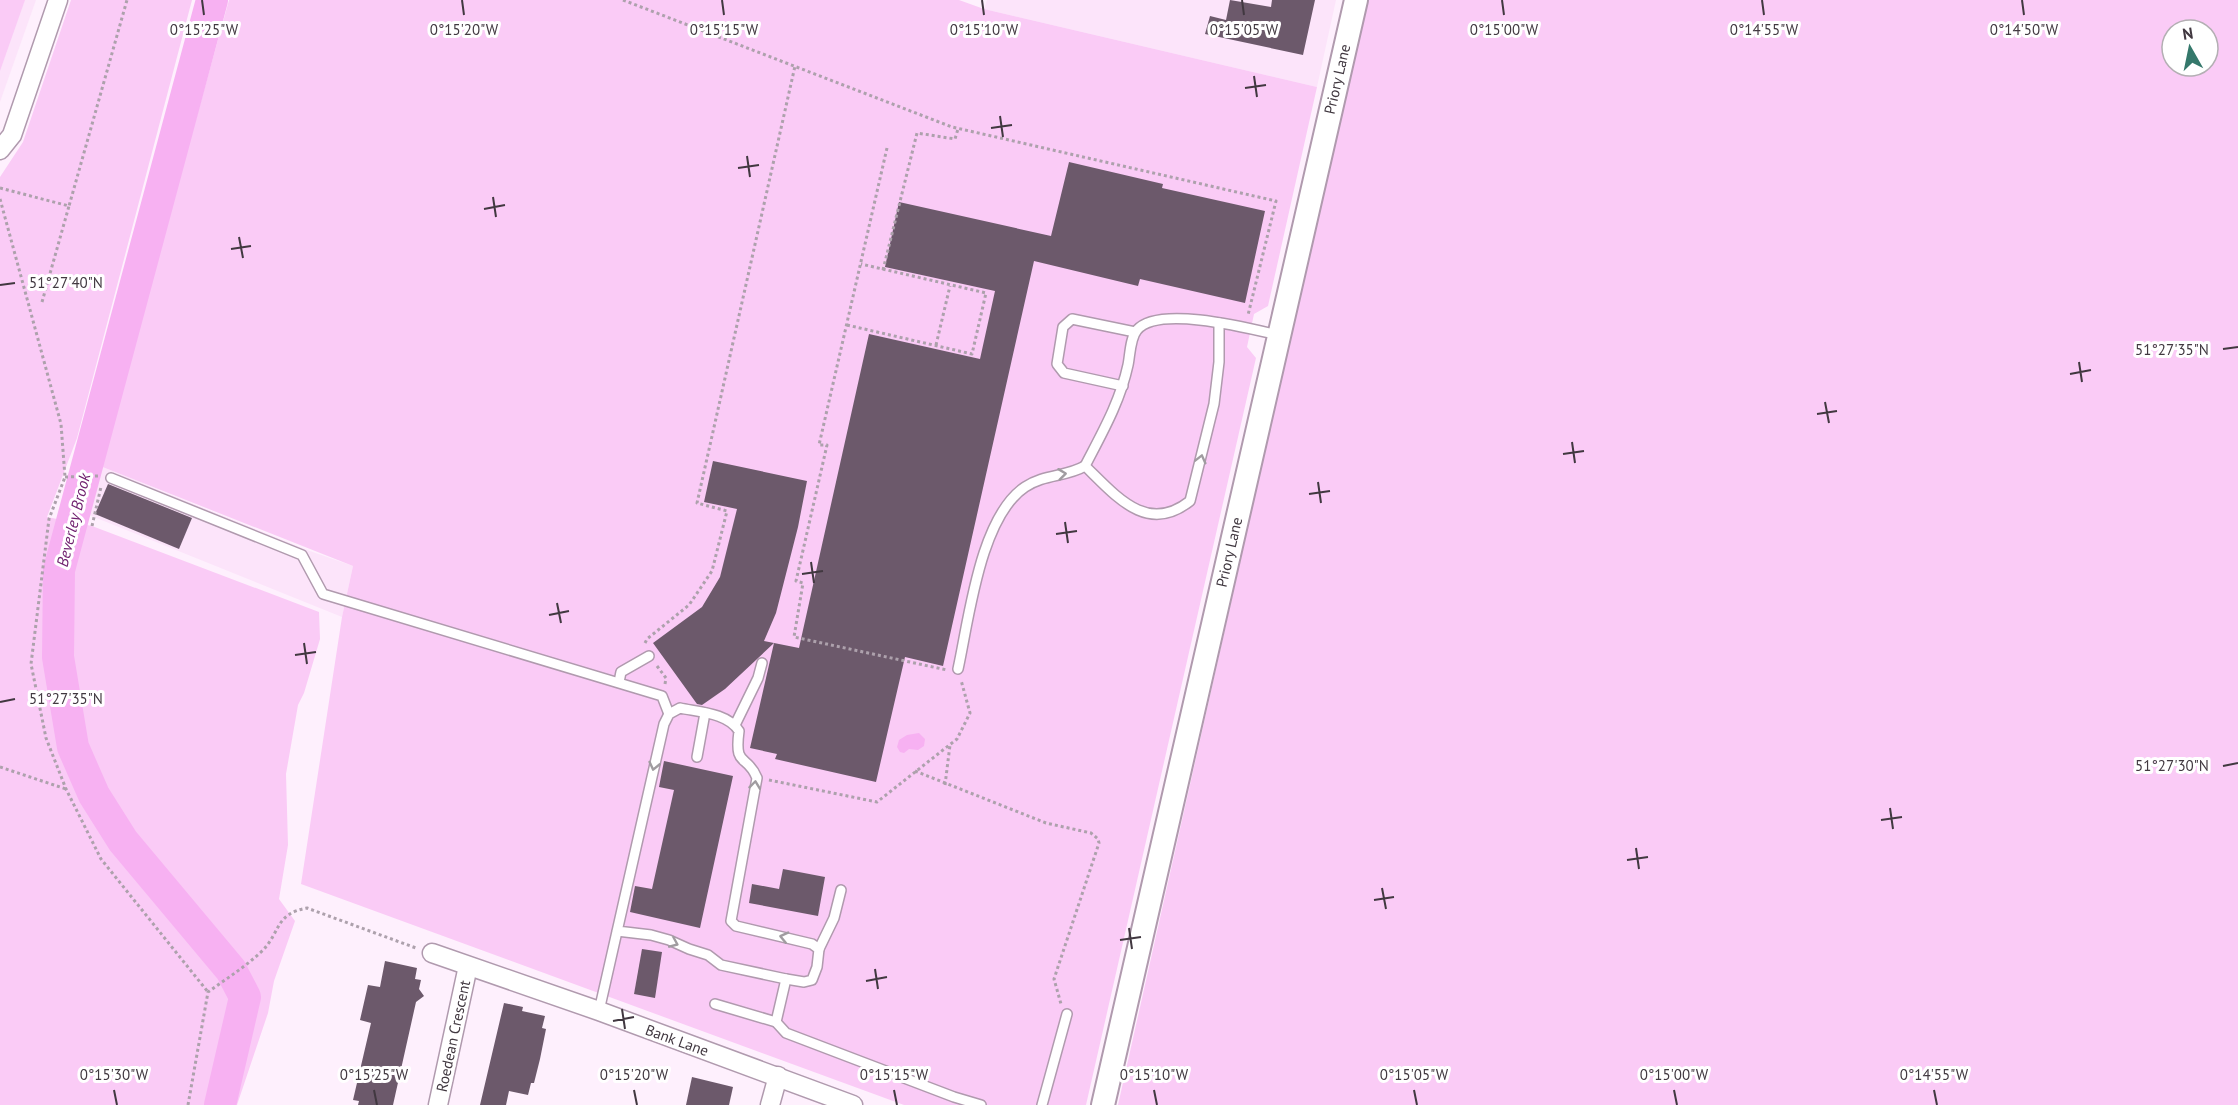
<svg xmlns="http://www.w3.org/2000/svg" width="2238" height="1105" font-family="'PT Sans',sans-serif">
	<rect width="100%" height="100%" fill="#fef0fd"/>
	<g fill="#fce4fa">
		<path d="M0,0h36l-36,102z"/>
		<path d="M987,0h349l-19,87 -333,-78z"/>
		<path d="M100,466l207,84 46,16 -11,51 -253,-102z"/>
	</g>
	<g fill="#facbf6" fill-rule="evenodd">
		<path d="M0,0h25l-25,71z"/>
		<path d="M71,0h121l-115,438 -30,79 45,9 227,86 1,27 -16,54 -6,12 -12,69 2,71 -9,54 16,22 -21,60 -6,32 -31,92h-237v-928l23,-35z"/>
		<path d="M229,0h730l25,9 333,78 -49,219 -14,8 -7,33 9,11 -170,747h-182l-603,-221 41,-267 11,-51 -253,-100z"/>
		<path d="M1368,0h870v1105h-1120l185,-823zM2172,30h36v36h-36z"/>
	</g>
	<path fill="#f7b1f2" d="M919,733l6,6 -1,7 -6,4 -9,-1 -5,4 -4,-1 -3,-5 2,-7 8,-5z"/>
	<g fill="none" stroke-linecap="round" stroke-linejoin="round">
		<path stroke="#f7b1f2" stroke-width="32" d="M212,0l-153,570 -1,87 15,90 21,48 29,46 108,129 14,27 -25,108"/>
	</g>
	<g fill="#6c596b">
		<path d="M1230,0l41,7 1,-7h43l-12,55 -98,-21 5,-18 16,4z"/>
		<path d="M1069,162l94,22 -1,4 103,23 -20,92 -105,-24 -2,7 -104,-25 -91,405 -38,-9 -29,125 -101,-23 2,-5 -27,-6 24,-105 25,5 70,-314 111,25 15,-68 -110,-24 14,-65 152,34z"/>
		<path d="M713,461l94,20 -9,46 -22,86 -12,28 10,2 -49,46 -23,16 -5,-1 -44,-61 49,-36 18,-30 17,-68 -33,-7z"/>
		<path d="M108,484l84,34 -13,31 -84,-35z"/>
		<path d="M664,761l69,15 -33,152 -70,-16 5,-26 17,3 22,-99 -15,-3z"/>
		<path d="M783,869l42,8 -7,39 -69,-13 3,-19 27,5z"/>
		<path d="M642,949l20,3 -7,46 -21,-4z"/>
		<path d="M385,961l32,7 -2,11 6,1 -2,9 5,7 -8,6 -23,103h-35l1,-4 -6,-1 18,-77 -11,-3 8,-35 12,2z"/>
		<path d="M504,1003l19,4 -1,4 23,5 -3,12 4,1 -6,30 -6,24h-3l-3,12 -19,-4 -3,14h-26z"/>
		<path d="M692,1077l41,10 -4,18h-43z"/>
	</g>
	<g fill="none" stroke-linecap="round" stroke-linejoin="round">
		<defs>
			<g id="service">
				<path d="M1123,386l-59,-13 -7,-9 6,-37 9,-8 63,13"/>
				<path d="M1085,466c17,-33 35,-64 43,-101 2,-9 2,-27 9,-35 21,-25 111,-2 141,5"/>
				<path d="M111,478l191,77 21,39 339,102 7,18"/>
				<path d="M958,669c11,-50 22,-152 67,-182 19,-13 41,-10 60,-21 31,30 62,69 105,35l24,-97 5,-42v-39"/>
				<path d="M619,682l2,-10 28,-16"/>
				<path d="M735,725l23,-47 4,-15"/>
				<path d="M697,757l8,-44"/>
				<path d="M819,949l15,-31 7,-28"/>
				<path d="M786,979l-10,43 10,11 168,64 27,8"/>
				<path d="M715,1004l61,18"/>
				<path d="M599,1011l65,-287 5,-10 11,-6c19,4 48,5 59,23 -5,38 8,22 18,47l-26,143 5,5 76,18 7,5 -2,18 -5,13 -8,2 -18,-3 -65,-14 -13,-10 -19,-6 -20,-9 -18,-5 -34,-4"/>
				<path d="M1042,1105l25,-91"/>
			</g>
			<g id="minor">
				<path d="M0,150l12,-15 46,-135"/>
				<path d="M432,953l167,58 254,94"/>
				<path d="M438,1105l30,-139"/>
				<path d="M770,1105l8,-29"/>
			</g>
			<path id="tertiary" d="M1103,1105l253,-1105"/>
		</defs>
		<use href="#service" stroke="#b09aae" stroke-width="12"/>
		<use href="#minor" stroke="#b09aae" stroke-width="21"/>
		<use href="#tertiary" stroke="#b09aae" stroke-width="26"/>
		<g stroke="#ada1ac" stroke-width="3" stroke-dasharray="3 3" stroke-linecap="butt">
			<path d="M623,0l329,127 324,74 -28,114"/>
			<path d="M887,148l-68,297h8l-31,136 7,2 -9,54 153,33"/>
			<path d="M0,188l69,18 58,-206"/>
			<path d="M0,199l61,225 4,53 -16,42 -18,145 15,74 20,51 35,70 107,133"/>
			<path d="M883,270l34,-137 38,6 3,-10"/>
			<path d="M42,302l27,-96"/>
			<path d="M847,325l125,29 14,-61 -125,-29"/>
			<path d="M936,345l14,-59"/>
			<path d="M65,477l34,-1"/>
			<path d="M92,526l9,-39"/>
			<path d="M645,643l2,-4 42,-34 23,-34 15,-60 -30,-8 98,-437"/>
			<path d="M657,666l9,12 -1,6"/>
			<path d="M0,767l66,22"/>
			<path d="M915,771l131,52 45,10 7,6 1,4 -45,136 7,25"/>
			<path d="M769,780l108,22 80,-63 13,-26 -9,-33"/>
			<path d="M945,785l5,-40"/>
			<path d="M188,1105l20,-113c18,-13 37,-25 53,-40 20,-19 13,-38 46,-44l109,40"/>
		</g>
		<use href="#service" stroke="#fff" stroke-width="9"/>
		<use href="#minor" stroke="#fff" stroke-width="18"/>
		<use href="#tertiary" stroke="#fff" stroke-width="22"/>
	</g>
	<defs><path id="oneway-chevron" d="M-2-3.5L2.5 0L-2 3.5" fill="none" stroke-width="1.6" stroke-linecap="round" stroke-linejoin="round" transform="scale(1.5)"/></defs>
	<g stroke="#a09ca0">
		<use href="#oneway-chevron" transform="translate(1201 459) rotate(-76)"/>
		<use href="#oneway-chevron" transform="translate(1062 474) rotate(-7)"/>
		<use href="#oneway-chevron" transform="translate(654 766) rotate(103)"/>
		<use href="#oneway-chevron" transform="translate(755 785) rotate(-83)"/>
		<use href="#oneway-chevron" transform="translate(784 937) rotate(-167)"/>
		<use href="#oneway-chevron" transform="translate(674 943) rotate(23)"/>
	</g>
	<path fill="none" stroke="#413840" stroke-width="2" d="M202,0l2,15M462,0l2,15M722,0l2,15M982,0l2,15M1242,0l2,15M1502,0l2,15M1762,0l2,15M2022,0l2,15M1254,76l3,21M1245,88l21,-3M1000,116l3,21M991,128l21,-3M747,156l3,21M738,168l21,-3M493,197l3,20M484,209l21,-4M239,237l4,21M231,249l20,-3M0,285l15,-2M2223,349l15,-2M2079,362l3,20M2070,374l21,-4M1825,402l4,21M1817,414l20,-3M1572,442l3,21M1563,454l21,-3M1318,482l3,21M1309,494l21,-3M1065,522l3,21M1056,534l21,-3M811,562l3,21M802,574l21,-3M557,603l4,20M549,615l20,-4M304,643l3,21M295,655l21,-3M0,702l15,-3M2223,766l15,-3M1890,808l3,21M1881,820l21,-3M1636,848l3,21M1627,860l21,-3M1382,888l4,21M1374,900l20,-3M1129,928l3,21M1120,940l21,-3M875,969l3,20M866,981l21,-4M622,1009l3,20M613,1021l21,-4M114,1090l3,15M374,1090l3,15M634,1090l3,15M894,1090l3,15M1154,1090l3,15M1414,1090l3,15M1674,1090l3,15M1934,1090l3,15"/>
	<g text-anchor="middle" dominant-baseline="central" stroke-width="6" stroke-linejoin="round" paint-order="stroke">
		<g font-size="15" fill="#413840" stroke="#fff">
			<text transform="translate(1337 79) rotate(-77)">Priory Lane</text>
			<text transform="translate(1229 552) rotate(-77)">Priory Lane</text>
			<text transform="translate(453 1036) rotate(-78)">Roedean Crescent</text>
			<text transform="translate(677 1040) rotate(20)">Bank Lane</text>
		</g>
		<g font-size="16" font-style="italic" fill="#70216f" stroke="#fff">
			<text transform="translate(73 520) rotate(-76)">Beverley Brook</text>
		</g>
	</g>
	<g font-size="15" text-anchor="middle" fill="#413840" stroke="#fff" stroke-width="6" stroke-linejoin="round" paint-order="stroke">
		<text x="204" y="35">0°15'25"W</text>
		<text x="464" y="35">0°15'20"W</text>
		<text x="984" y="35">0°15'10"W</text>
		<text x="1764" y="35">0°14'55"W</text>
		<text x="2024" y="35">0°14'50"W</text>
		<text x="724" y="35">0°15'15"W</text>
		<text x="1244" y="35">0°15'05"W</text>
		<text x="1504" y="35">0°15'00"W</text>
		<text x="66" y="288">51°27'40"N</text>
		<text x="2172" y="355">51°27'35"N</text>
		<text x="66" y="704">51°27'35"N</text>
		<text x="2172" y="771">51°27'30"N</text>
		<text x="114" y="1080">0°15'30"W</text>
		<text x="374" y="1080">0°15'25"W</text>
		<text x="634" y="1080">0°15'20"W</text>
		<text x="894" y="1080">0°15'15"W</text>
		<text x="1154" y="1080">0°15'10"W</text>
		<text x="1414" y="1080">0°15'05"W</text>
		<text x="1674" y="1080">0°15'00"W</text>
		<text x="1934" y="1080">0°14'55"W</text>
	</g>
	<g transform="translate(2190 48) rotate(351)"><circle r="28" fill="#ffffff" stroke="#b3afb3" stroke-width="1.5"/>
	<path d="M0-4.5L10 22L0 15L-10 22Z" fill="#34786b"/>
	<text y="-9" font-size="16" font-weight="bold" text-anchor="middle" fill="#413840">N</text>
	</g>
</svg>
